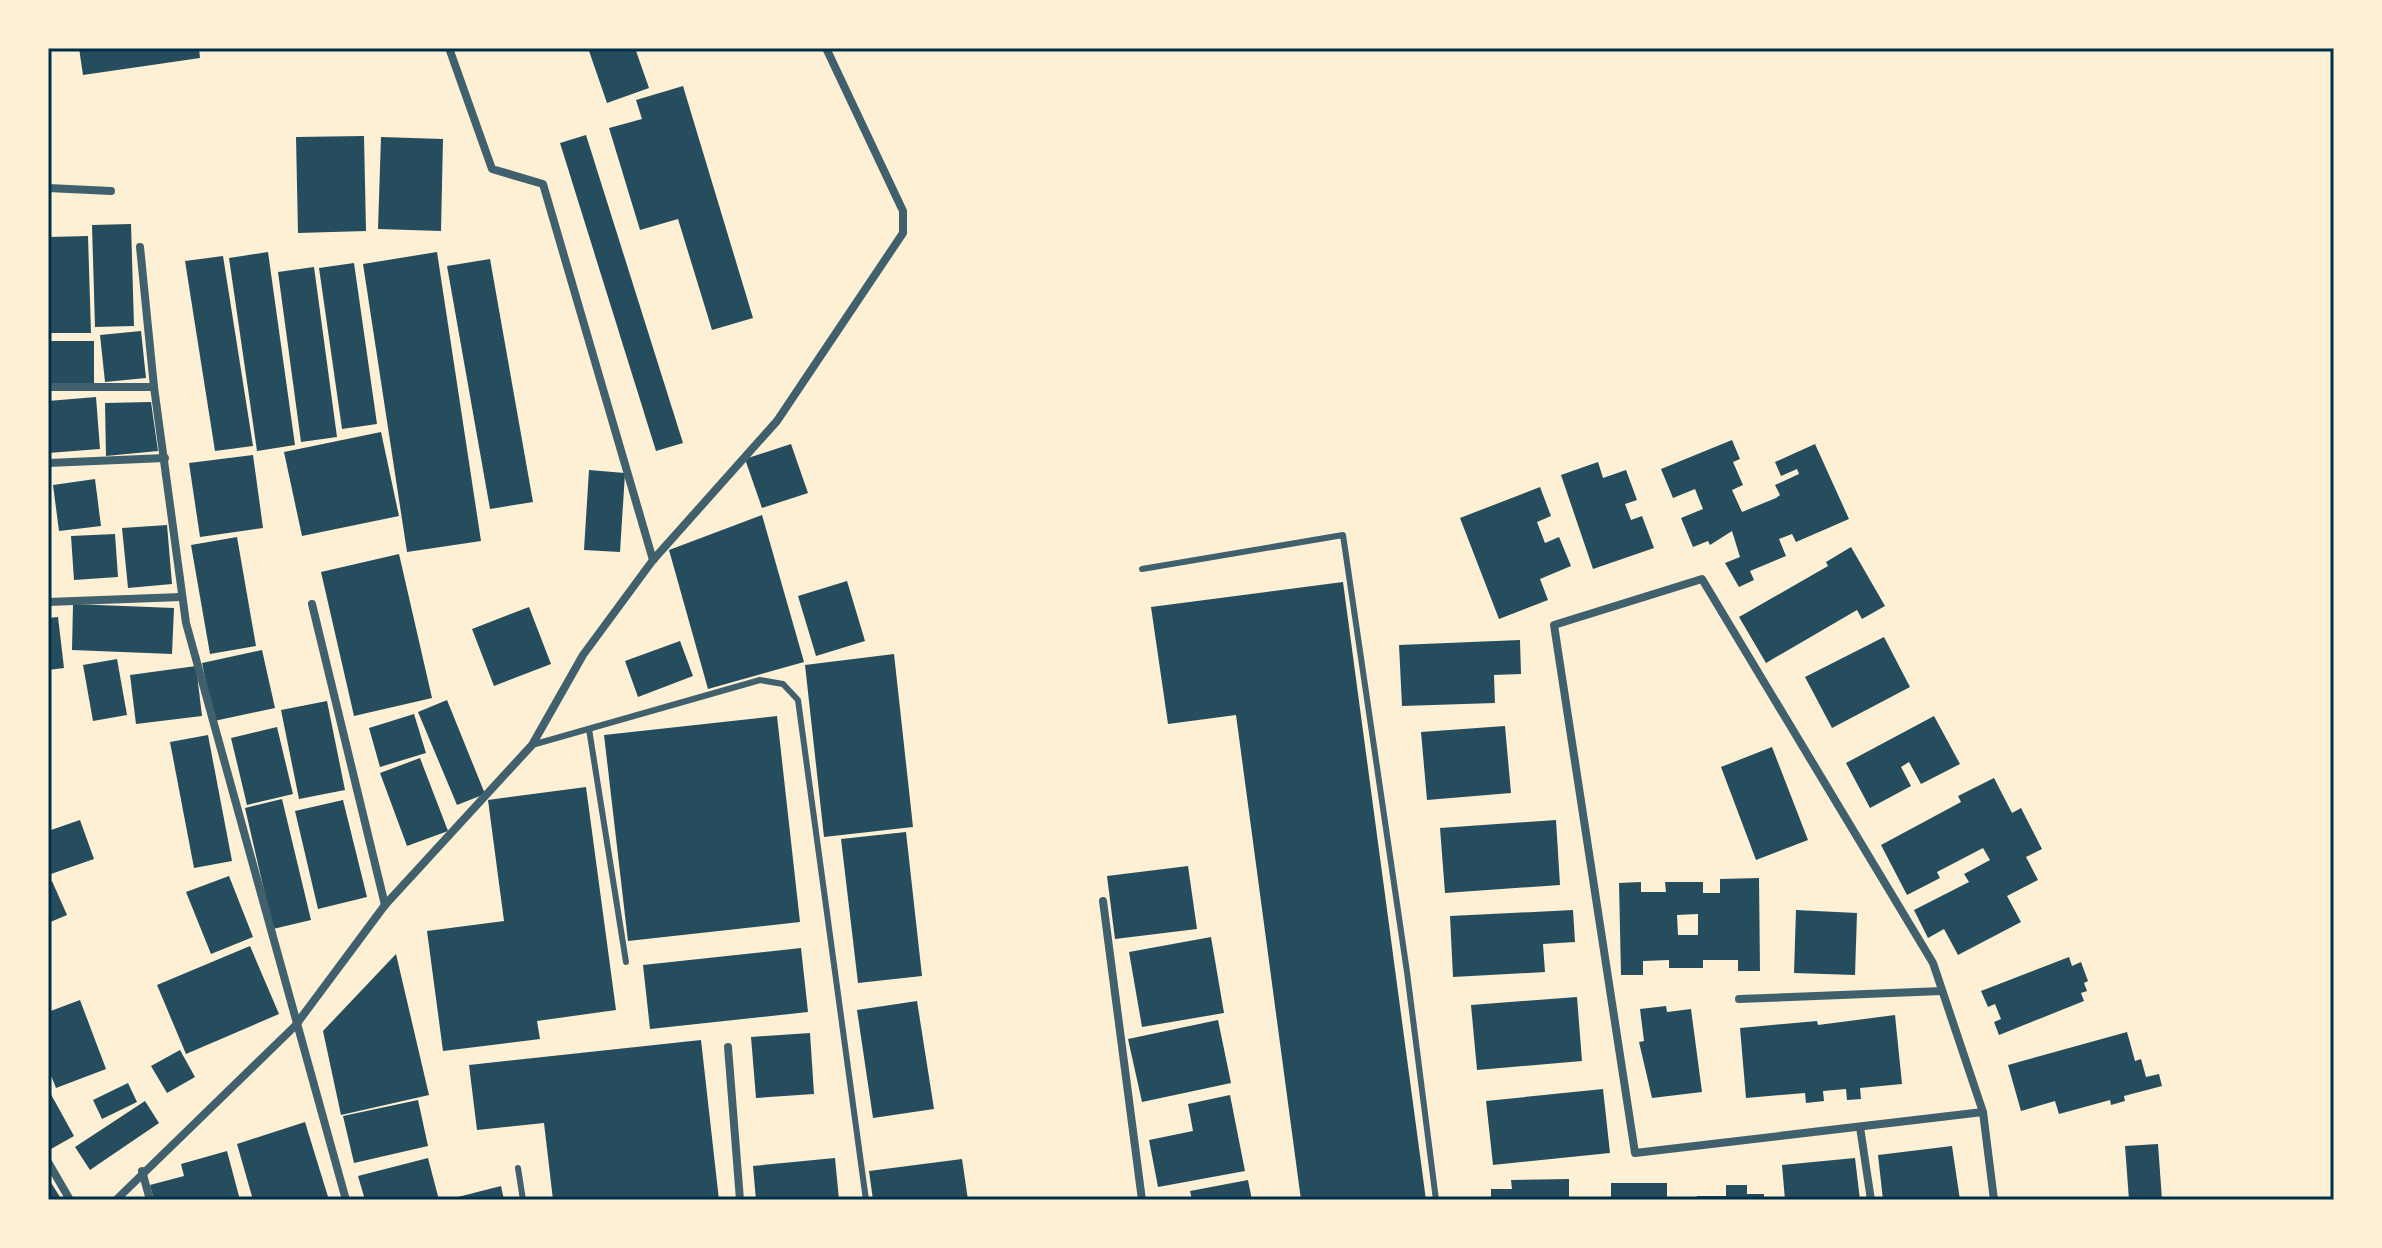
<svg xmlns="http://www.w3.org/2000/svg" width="2382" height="1248" font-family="'Roboto Condensed',sans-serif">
	<rect width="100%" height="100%" fill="#fdf0d5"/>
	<g fill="#264d5e" fill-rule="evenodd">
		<path d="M79,48h120l1,10 -117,17z"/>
		<path d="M588,48h47l14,40 -42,15z"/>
		<path d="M683,86l70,232 -41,12 -34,-111 -38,11 -31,-102 33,-9 -6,-19z"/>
		<path d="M586,135l97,308 -27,8 -96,-308z"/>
		<path d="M364,136l2,95 -68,2 -2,-96z"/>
		<path d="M381,137l62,2 -2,92 -63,-2z"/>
		<path d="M131,224l3,102 -39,1 -3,-102z"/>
		<path d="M88,236l3,97h-43v-96z"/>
		<path d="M268,252l27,193 -38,6 -28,-193z"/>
		<path d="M437,252l44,289 -74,11 -44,-288z"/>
		<path d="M223,256l30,190 -38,5 -30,-190z"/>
		<path d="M490,259l43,243 -43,7 -43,-243z"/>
		<path d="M354,263l23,161 -35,5 -23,-161z"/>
		<path d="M314,267l23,170 -36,5 -23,-170z"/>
		<path d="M141,331l5,47 -41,4 -5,-47z"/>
		<rect x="48" y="341" width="46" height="43"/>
		<path d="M96,397l4,52 -52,4v-52z"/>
		<path d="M151,402l7,49 -52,5 -1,-53z"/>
		<path d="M381,432l18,84 -97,20 -18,-84z"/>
		<path d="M1732,440l8,19 -7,3 10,23 -11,5 10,22 34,-14 4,-3 -5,-10 24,-11 -2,-5 -16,7 -6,-14 40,-18 34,75 -53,23 -4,-8 -13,5 7,17 -36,15 4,9 -15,7 -14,-24 15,-6 -8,-26 -22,14 -2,-4 -15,6 -12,-29 22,-9 -8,-20 -22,9 -12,-29z"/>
		<path d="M791,444l17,49 -46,15 -17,-49z"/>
		<path d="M253,455l10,73 -63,9 -11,-74z"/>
		<path d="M1598,462l5,16 23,-8 11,30 -12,4 6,16 11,-4 12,32 -61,21 -32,-94z"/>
		<path d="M589,470l36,3 -5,79 -36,-2z"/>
		<path d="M95,479l6,47 -42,5 -6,-46z"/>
		<path d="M1540,487l11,29 -14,6 8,21 14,-6 12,29 -31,13 8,21 -49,19 -39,-101z"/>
		<path d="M762,515l42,147 -96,27 -39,-139z"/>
		<path d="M167,525l5,59 -44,4 -6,-60z"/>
		<path d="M115,534l3,43 -44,3 -3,-44z"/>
		<path d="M237,537l19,109 -46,8 -19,-109z"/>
		<path d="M1851,547l34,59 -23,13 -5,-9 -91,53 -27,-46 89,-51 -2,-4z"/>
		<path d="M399,554l33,144 -78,18 -33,-144z"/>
		<path d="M847,581l18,60 -49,15 -18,-60z"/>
		<path d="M1343,582l83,618h-125l-65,-485 -68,9 -17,-117z"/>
		<path d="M73,604l101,4 -2,46 -100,-4z"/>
		<path d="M529,607l22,57 -57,22 -22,-57z"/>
		<path d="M58,617l6,51 -16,2v-52z"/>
		<path d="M1884,637l26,50 -78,41 -27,-51z"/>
		<path d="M1520,640l1,34 -27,1 1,28 -93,3 -3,-61z"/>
		<path d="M680,641l13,35 -55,21 -13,-36z"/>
		<path d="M262,650l13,58 -61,13 -12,-58z"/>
		<path d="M894,654l19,173 -89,10 -19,-172z"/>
		<path d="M117,659l10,56 -34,6 -10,-56z"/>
		<path d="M196,666l6,50 -66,8 -6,-49z"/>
		<path d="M447,700l38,94 -28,11 -39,-93z"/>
		<path d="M327,701l18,89 -46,9 -18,-89z"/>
		<path d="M414,714l12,39 -46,14 -11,-39z"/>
		<path d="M777,716l23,206 -172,19 -24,-206z"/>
		<path d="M1934,716l26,48 -39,20 -12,-22 -8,5 10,19 -41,22 -24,-45z"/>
		<path d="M1505,726l6,67 -84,7 -6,-68z"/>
		<path d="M277,727l16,67 -46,11 -16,-67z"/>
		<path d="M208,735l24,126 -38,7 -24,-126z"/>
		<path d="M1772,747l36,93 -52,20 -35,-93z"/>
		<path d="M420,758l28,73 -41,15 -27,-73z"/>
		<path d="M1994,778l18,35 9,-5 21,41 -16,8 12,23 -31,16 14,26 -63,33 -14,-26 -16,9 -14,-28 55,-28 -5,-8 26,-14 -7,-12 -46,24 3,6 -33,17 -26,-50 80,-43 -3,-6z"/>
		<path d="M586,787l30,223 -79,11 3,18 -97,12 -16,-120 77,-10 -16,-121z"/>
		<path d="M282,799l29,121 -38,9 -28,-121z"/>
		<path d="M343,800l24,97 -49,12 -23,-98z"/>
		<path d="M80,820l14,39 -46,16v-44z"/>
		<path d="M1556,820l4,65 -115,8 -5,-65z"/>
		<path d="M906,832l16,144 -64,7 -17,-144z"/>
		<path d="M1188,866l9,63 -82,10 -8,-63z"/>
		<path d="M229,876l24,61 -42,17 -25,-62z"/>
		<path d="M1759,878l1,93h-22v-11h-35v8h-34v-8l-26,1v14h-22l-2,-92 22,-1v10h25l-1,-10h38v11h17v-14zM1698,914v21h-20l-1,-20z"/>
		<path d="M52,881l15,34 -19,8v-40z"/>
		<path d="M1573,910l2,32 -32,2 2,28 -92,5 -3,-61z"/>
		<path d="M1796,910l61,3 -2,62 -61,-2z"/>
		<path d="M1211,937l13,76 -82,14 -13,-75z"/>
		<path d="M250,946l29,68 -93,40 -29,-69z"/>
		<path d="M801,948l7,64 -158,17 -7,-64z"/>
		<path d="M396,954l33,141 -88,20 -18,-84z"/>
		<path d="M2069,957l3,9 9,-4 7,19 -4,2 3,8 -6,2 3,8 -85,34 -5,-13 7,-3 -6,-15 -7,3 -7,-16z"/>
		<path d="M1577,997l5,64 -105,9 -6,-65z"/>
		<path d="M80,1000l26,69 -50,19 -8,-20v-56z"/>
		<path d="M917,1001l17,108 -61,9 -16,-108z"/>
		<path d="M1666,1006l1,6 24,-3 11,83 -50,6 -13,-56 5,-1 -4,-32z"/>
		<path d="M1895,1015l7,69 -42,4 1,11 -14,1 -1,-11 -23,2 1,10 -18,2 -1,-10 -59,5 -6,-70 77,-7 1,4z"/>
		<path d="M1218,1020l13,63 -89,19 -14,-63z"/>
		<path d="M2127,1032l8,29 6,-2 5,18 13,-3 3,12 -38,10 1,5 -14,4 -1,-5 -51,14 -4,-13 -34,10 -13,-46z"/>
		<path d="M810,1033l4,61 -58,4 -5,-61z"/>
		<path d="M701,1040l18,160h-166l-9,-77 -67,7 -8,-65z"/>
		<path d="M180,1050l15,27 -28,16 -16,-27z"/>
		<path d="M128,1083l9,19 -35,17 -9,-19z"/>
		<path d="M48,1089l26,47 -23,13 -3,-5z"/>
		<path d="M1603,1089l7,64 -117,12 -7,-64z"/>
		<path d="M1230,1095l15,76 -87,16 -9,-47 44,-9 -5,-27z"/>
		<path d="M418,1100l10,46 -74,17 -11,-47z"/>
		<path d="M145,1101l14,22 -69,47 -15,-23z"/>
		<path d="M305,1122l24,78h-76l-16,-56z"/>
		<path d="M2158,1144l4,56h-33l-4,-54z"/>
		<path d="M1952,1146l8,54h-77l-5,-45z"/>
		<path d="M227,1151l13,49h-86l-4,-15 34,-9 -3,-12z"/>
		<path d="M428,1158l11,42h-74l-7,-24z"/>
		<path d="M835,1158l4,42h-83l-3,-34z"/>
		<path d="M1855,1158l5,42h-75l-3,-35z"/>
		<path d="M962,1159l6,41h-95l-4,-29z"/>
		<path d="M48,1178l14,22h-14z"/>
		<path d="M1569,1179v21h-78v-11h21l-1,-9z"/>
		<path d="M1248,1180l4,20h-60l-2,-9z"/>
		<rect x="1611" y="1183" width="56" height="17"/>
		<path d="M1726,1185h21v9h17v6h-67v-4h29z"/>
		<path d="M501,1186l3,14h-53l-1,-1z"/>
	</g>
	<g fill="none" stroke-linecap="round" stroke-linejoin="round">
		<g stroke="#3f606c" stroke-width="6">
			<path d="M1142,569l201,-34 64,437 29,228"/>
			<path d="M589,729l37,233"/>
			<path d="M532,745l228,-65 23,4 15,16 68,500"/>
			<path d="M518,1168l5,32"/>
		</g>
		<g stroke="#3f606c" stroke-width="8">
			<path d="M449,48l43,121 51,15 110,376"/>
			<path d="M48,188l63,3"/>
			<path d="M140,247l14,140 32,236 160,577"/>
			<path d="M48,387h106"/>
			<path d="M48,463l117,-5"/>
			<path d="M48,602l133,-5"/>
			<path d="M312,604l73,301"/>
			<path d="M1103,901l39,299"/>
			<path d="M1739,999l203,-8"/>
			<path d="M728,1047l12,153"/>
			<path d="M1983,1112l-348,41 -81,-528 148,-46 231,384 50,149 11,88"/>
			<path d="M1860,1127l11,73"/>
			<path d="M48,1162l22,38"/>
			<path d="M142,1171l8,29"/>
			<path d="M116,1200l179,-174 90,-121 147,-160 51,-90 70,-95 124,-139 126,-188v-22l-77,-163"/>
		</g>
	</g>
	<rect width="2382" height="1248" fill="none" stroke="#fdf0d5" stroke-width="100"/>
	<rect x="50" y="50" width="2282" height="1148" fill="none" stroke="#003049" stroke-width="3"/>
</svg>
